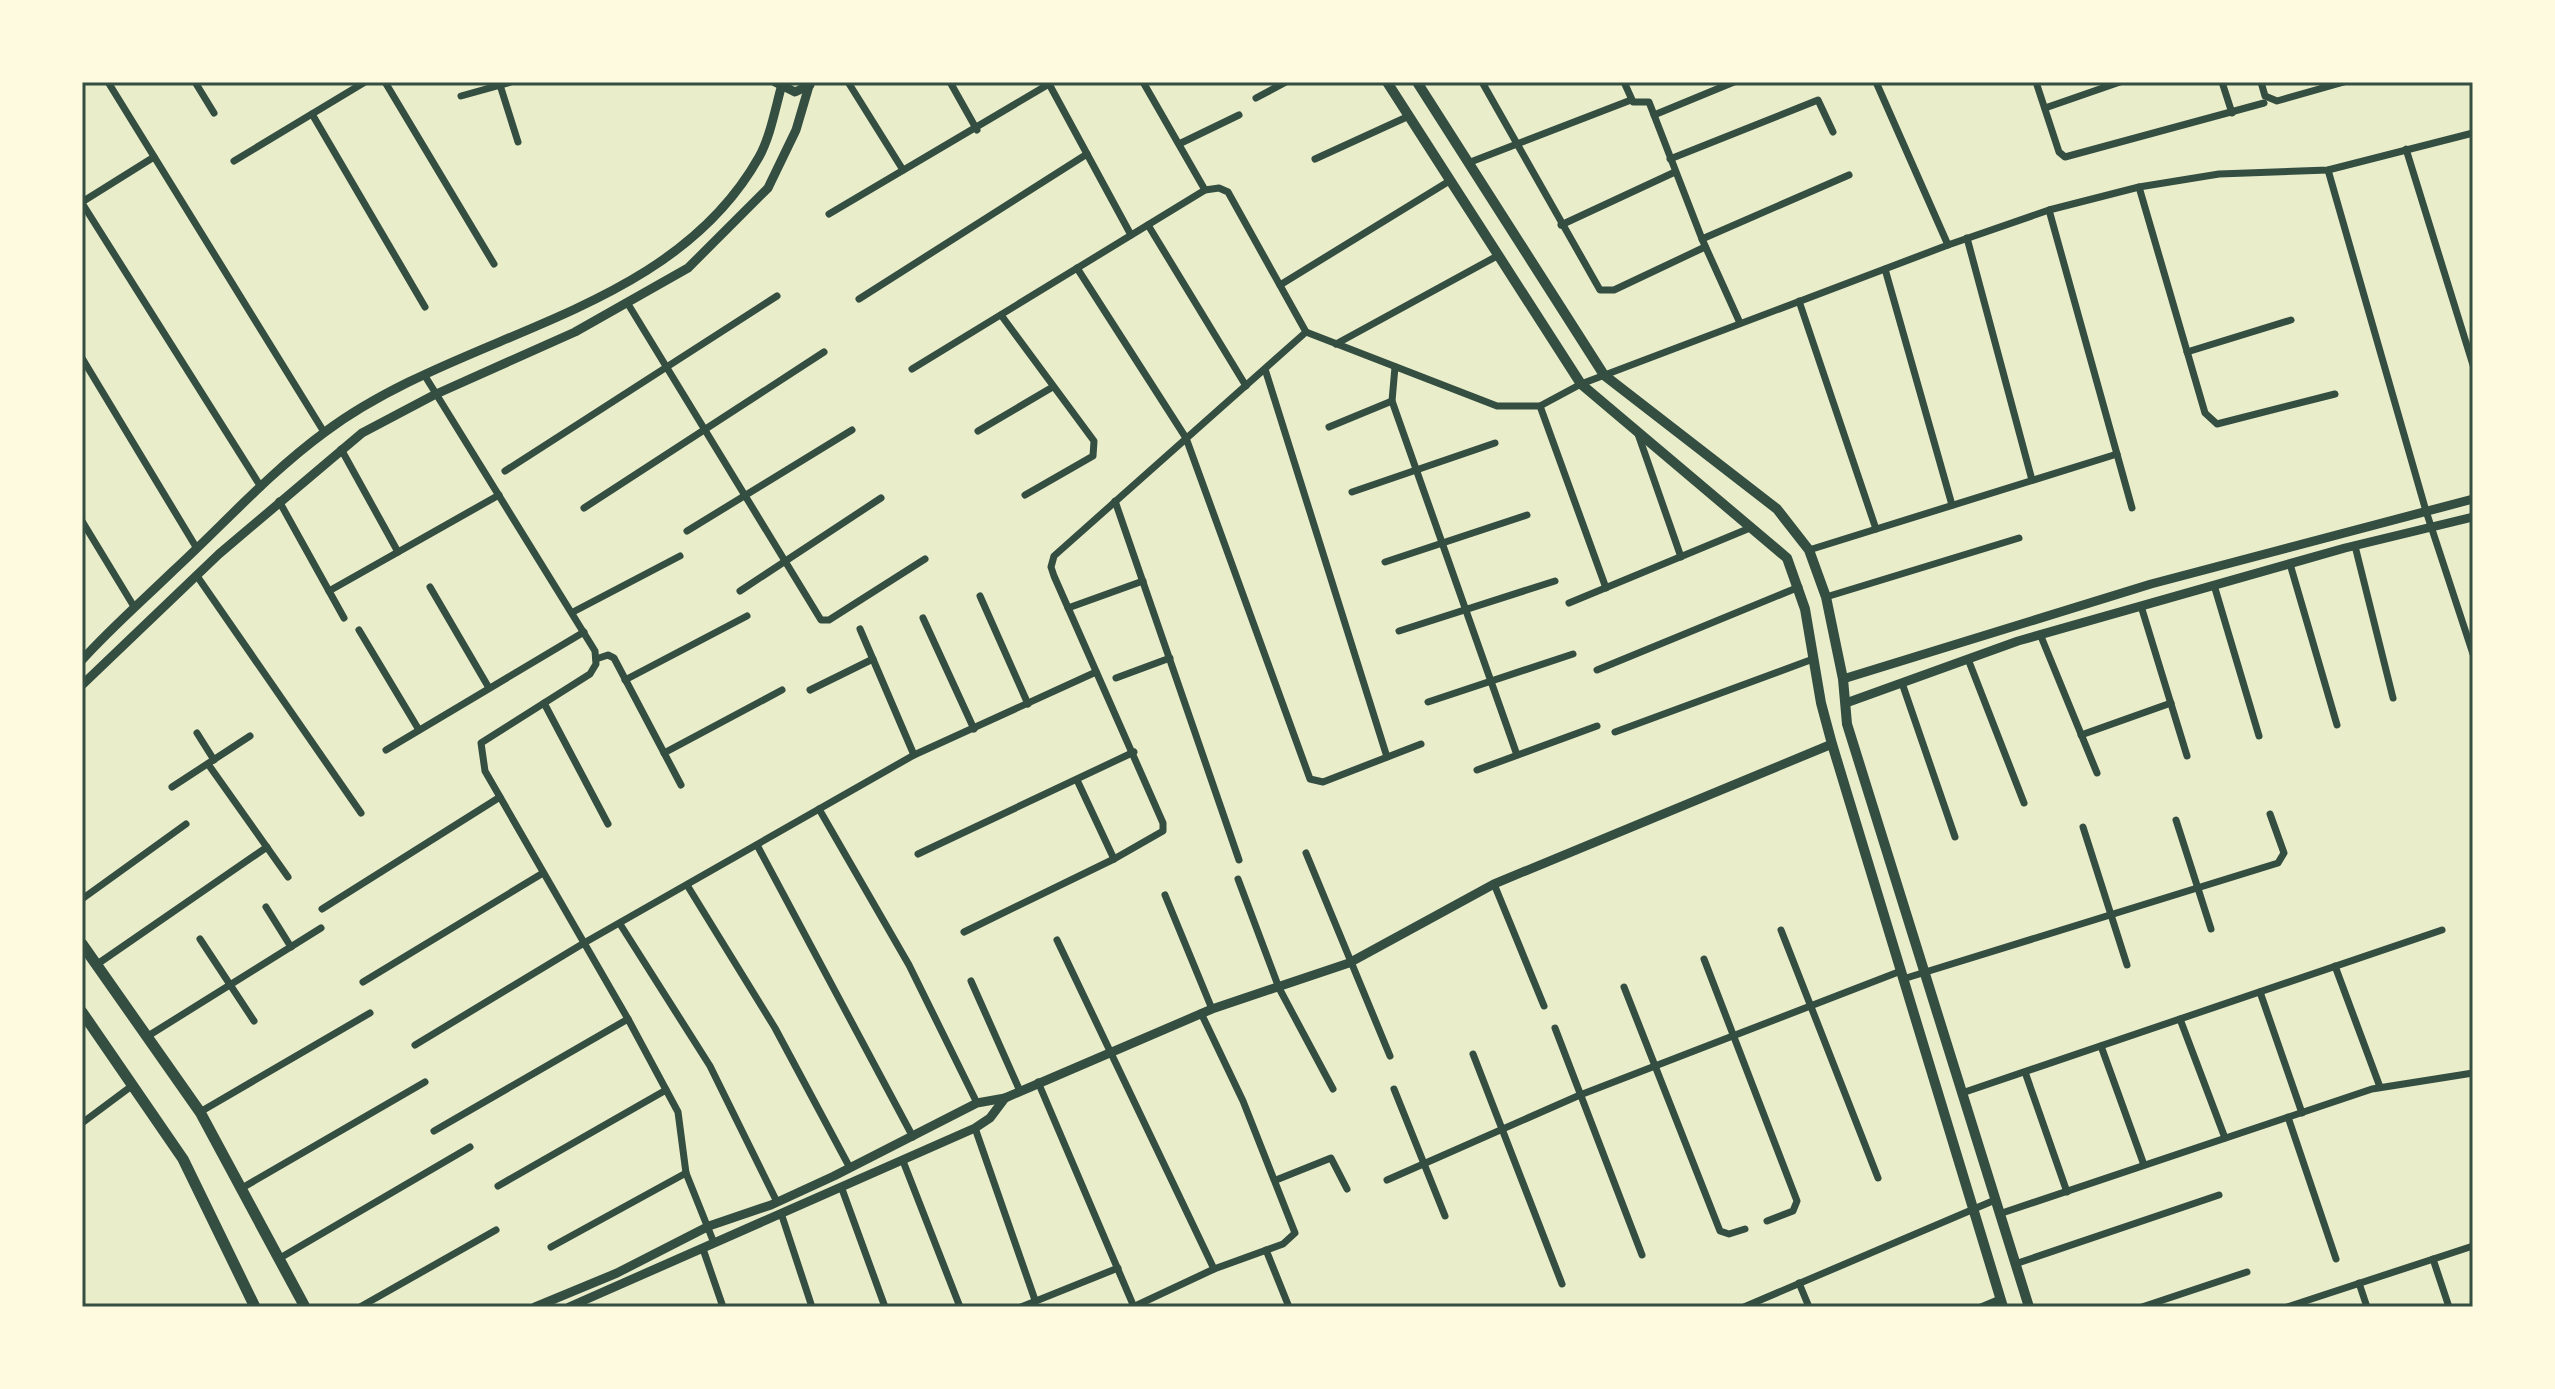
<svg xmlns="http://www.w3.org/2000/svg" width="2555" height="1389" font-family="'Titillium Web',sans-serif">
	<rect width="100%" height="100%" fill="#e9edc9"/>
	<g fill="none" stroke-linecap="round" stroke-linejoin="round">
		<g stroke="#344e41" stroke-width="7">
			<path d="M108,82l216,350"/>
			<path d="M195,82l19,31"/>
			<path d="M385,82l109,182"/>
			<path d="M848,82l55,88"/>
			<path d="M950,82l27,48"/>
			<path d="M1048,82l83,153"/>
			<path d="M1143,82l62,108"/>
			<path d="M1482,82l118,208h14l91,-43"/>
			<path d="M1624,82l9,20h16l53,137 38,84"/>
			<path d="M2036,82l23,70 6,5 199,-54"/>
			<path d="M2222,82l10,31"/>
			<path d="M2261,82l4,14 12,5 67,-19"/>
			<path d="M500,85l18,57"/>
			<path d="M461,96l50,-14"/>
			<path d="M1256,98l30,-16"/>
			<path d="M2045,108l75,-26"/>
			<path d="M312,114l113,193"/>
			<path d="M1654,115l80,-33"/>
			<path d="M1179,144l60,-29"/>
			<path d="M2406,149l67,216"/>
			<path d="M1315,159l94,-43"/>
			<path d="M1670,159l148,-59 15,32"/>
			<path d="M234,161l131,-79"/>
			<path d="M1468,163l163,-63"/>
			<path d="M2328,170l98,341 47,143"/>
			<path d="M2139,187l66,226 12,11 118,-30"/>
			<path d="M82,202l72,-45"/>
			<path d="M82,203l179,284"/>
			<path d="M2049,210l83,298"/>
			<path d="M829,214l220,-130"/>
			<path d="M1148,225l98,161"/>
			<path d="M1561,225l114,-53"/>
			<path d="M1967,238l65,242"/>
			<path d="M1702,239l147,-64"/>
			<path d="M1948,245l101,-35 90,-23 80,-13 109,-4 145,-37"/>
			<path d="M1077,268l109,170 124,341 13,3 98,-38"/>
			<path d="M1885,269l67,236"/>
			<path d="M1280,285l171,-105"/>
			<path d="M859,299l228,-145"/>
			<path d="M1799,301l77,228"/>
			<path d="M628,304l193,316h8l96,-61"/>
			<path d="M1001,315l93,126 -1,15 -68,39"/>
			<path d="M1336,344l163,-89"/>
			<path d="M2187,352l104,-32"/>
			<path d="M82,358l114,189"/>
			<path d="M1395,367l-3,34 125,354"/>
			<path d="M912,369l293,-179 14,-2 9,4 78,140"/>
			<path d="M1265,369l122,388"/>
			<path d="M425,376l170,275 1,13 -6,10 -109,69 4,28 143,248 50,93 8,61 28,70"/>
			<path d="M1540,406l66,182"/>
			<path d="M1329,427l63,-26"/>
			<path d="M978,431l73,-43"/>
			<path d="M1638,434l43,123"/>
			<path d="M341,449l57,103"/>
			<path d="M505,471l272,-175"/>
			<path d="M1352,492l143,-49"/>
			<path d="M279,501l65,117"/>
			<path d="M1115,501l124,359"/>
			<path d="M584,508l240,-156"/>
			<path d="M82,521l51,84"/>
			<path d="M687,531l165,-101"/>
			<path d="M2355,546l38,152"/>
			<path d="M1809,550l308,-96"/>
			<path d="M1385,562l142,-47"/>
			<path d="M2290,564l47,161"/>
			<path d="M197,576l164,237"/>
			<path d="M2214,585l45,151"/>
			<path d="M430,587l59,101"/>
			<path d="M329,591l170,-96"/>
			<path d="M740,591l141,-93"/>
			<path d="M980,596l48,108"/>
			<path d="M1826,597l193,-59"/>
			<path d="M1569,603l181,-75"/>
			<path d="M2141,606l46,150"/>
			<path d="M1068,608l75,-27"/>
			<path d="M573,612l107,-56"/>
			<path d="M923,618l51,111"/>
			<path d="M860,629l54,126"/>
			<path d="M359,630l60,100"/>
			<path d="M1399,631l156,-50"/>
			<path d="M2040,634l57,139"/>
			<path d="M596,659l12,-4 6,3 67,127"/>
			<path d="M1968,659l56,144"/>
			<path d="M1597,670l202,-83"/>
			<path d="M1116,678l54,-20"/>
			<path d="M625,680l122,-64"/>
			<path d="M1902,683l53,154"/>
			<path d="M810,690l63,-31"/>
			<path d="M1428,702l145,-48"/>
			<path d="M544,703l64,121"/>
			<path d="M1615,732l198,-73"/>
			<path d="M197,733l17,27"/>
			<path d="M2081,735l90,-32"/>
			<path d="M386,750l198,-118"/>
			<path d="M664,753l118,-63"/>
			<path d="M208,764l80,113"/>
			<path d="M1477,770l120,-44"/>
			<path d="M1077,780l37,79"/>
			<path d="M172,787l78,-51"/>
			<path d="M819,809l90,156 68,138"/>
			<path d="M2176,820l35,109"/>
			<path d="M2083,827l44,138"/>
			<path d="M757,845l156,292"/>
			<path d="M1306,853l84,203"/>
			<path d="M918,854l216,-102"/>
			<path d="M1238,879l41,109 54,101"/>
			<path d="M1494,884l50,122"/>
			<path d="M687,885l88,143 75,140"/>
			<path d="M1165,895l47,114"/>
			<path d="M82,899l104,-75"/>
			<path d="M266,907l25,40"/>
			<path d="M322,909l178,-112"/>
			<path d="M620,924l90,142 67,136"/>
			<path d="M1781,930l97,248"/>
			<path d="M964,932l150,-73 49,-28v-8l-109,-247 -3,-9 3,-11 252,-224 191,74h43l41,-22 367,-139 -72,-163"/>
			<path d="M200,939l54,82"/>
			<path d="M1057,940l157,329"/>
			<path d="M1704,959l93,242 -4,10 -26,10"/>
			<path d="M96,965l171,-118"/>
			<path d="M2335,966l45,121"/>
			<path d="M1903,979l375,-116 6,-10 -14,-39"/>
			<path d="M971,981l49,110"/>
			<path d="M363,982l180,-109"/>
			<path d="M1624,987l96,244 9,3 16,-5"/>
			<path d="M2260,992l42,121"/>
			<path d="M2180,1019l45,119"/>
			<path d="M1555,1028l87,227"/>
			<path d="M148,1036l173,-108"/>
			<path d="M415,1045l169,-102 330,-188 182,-83"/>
			<path d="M2101,1046l43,119"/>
			<path d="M1473,1054l89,230"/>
			<path d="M2025,1072l42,120"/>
			<path d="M1038,1082l96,225"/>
			<path d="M1394,1089l51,127"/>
			<path d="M1962,1093l480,-163"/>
			<path d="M200,1112l170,-99"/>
			<path d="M2288,1117l48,142"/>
			<path d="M82,1123l51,-38"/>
			<path d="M975,1128l60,172"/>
			<path d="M434,1131l194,-112"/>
			<path d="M903,1161l57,146"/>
			<path d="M1276,1180l55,-22 16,31"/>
			<path d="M1387,1180l193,-85 321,-124"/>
			<path d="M498,1186l168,-96"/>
			<path d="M242,1188l183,-106"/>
			<path d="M842,1189l43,118"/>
			<path d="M781,1213l31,94"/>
			<path d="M1999,1214l373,-125 101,-16"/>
			<path d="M551,1247l135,-74"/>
			<path d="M703,1249l20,58"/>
			<path d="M1266,1250l23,57"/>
			<path d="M280,1258l190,-111"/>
			<path d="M2433,1259l16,48"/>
			<path d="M2015,1264l204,-69"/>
			<path d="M1799,1283l10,24"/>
			<path d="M2359,1283l8,24"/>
			<path d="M360,1307l136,-77"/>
			<path d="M1021,1307l97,-39"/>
			<path d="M1133,1307l81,-38 69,-25 12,-11 -52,-132 -42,-88"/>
			<path d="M1744,1307l251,-107"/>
			<path d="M1981,1307l19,-8"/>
			<path d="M2142,1307l105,-35"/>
			<path d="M2287,1307l186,-61"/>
		</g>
		<g stroke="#344e41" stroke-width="9">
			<path d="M775,82l20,10 15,-7"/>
			<path d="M82,660c29,-32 60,-59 91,-89 50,-46 96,-98 152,-139 136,-102 344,-115 434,-275 11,-20 16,-47 22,-69"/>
			<path d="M1843,679l308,-95 322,-85"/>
			<path d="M82,685l137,-131 143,-121 72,-38 141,-63 113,-64 80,-80 28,-58 13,-44"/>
			<path d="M1846,703l172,-62 327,-93 128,-31"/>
			<path d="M535,1307l82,-34 92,-47 62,-21 63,-29 143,-73 28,-5 207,-89 137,-46 145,-79 338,-140"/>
			<path d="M569,1307l406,-179 15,-10 15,-20"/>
		</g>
		<g stroke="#344e41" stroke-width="10">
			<path d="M1387,82l194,302 206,174 18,51 16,94 11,41 171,563"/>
			<path d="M1417,82l187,293 173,134 32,41 17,47 17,82 4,45 182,583"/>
		</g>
		<g stroke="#344e41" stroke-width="11">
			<path d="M82,944l118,168 105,195"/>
			<path d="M82,1012l101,147 72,148"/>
		</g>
	</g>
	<rect width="2555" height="1389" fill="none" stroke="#fefae0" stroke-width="168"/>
	<rect x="84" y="84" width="2387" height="1221" fill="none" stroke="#344e41" stroke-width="3"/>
</svg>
